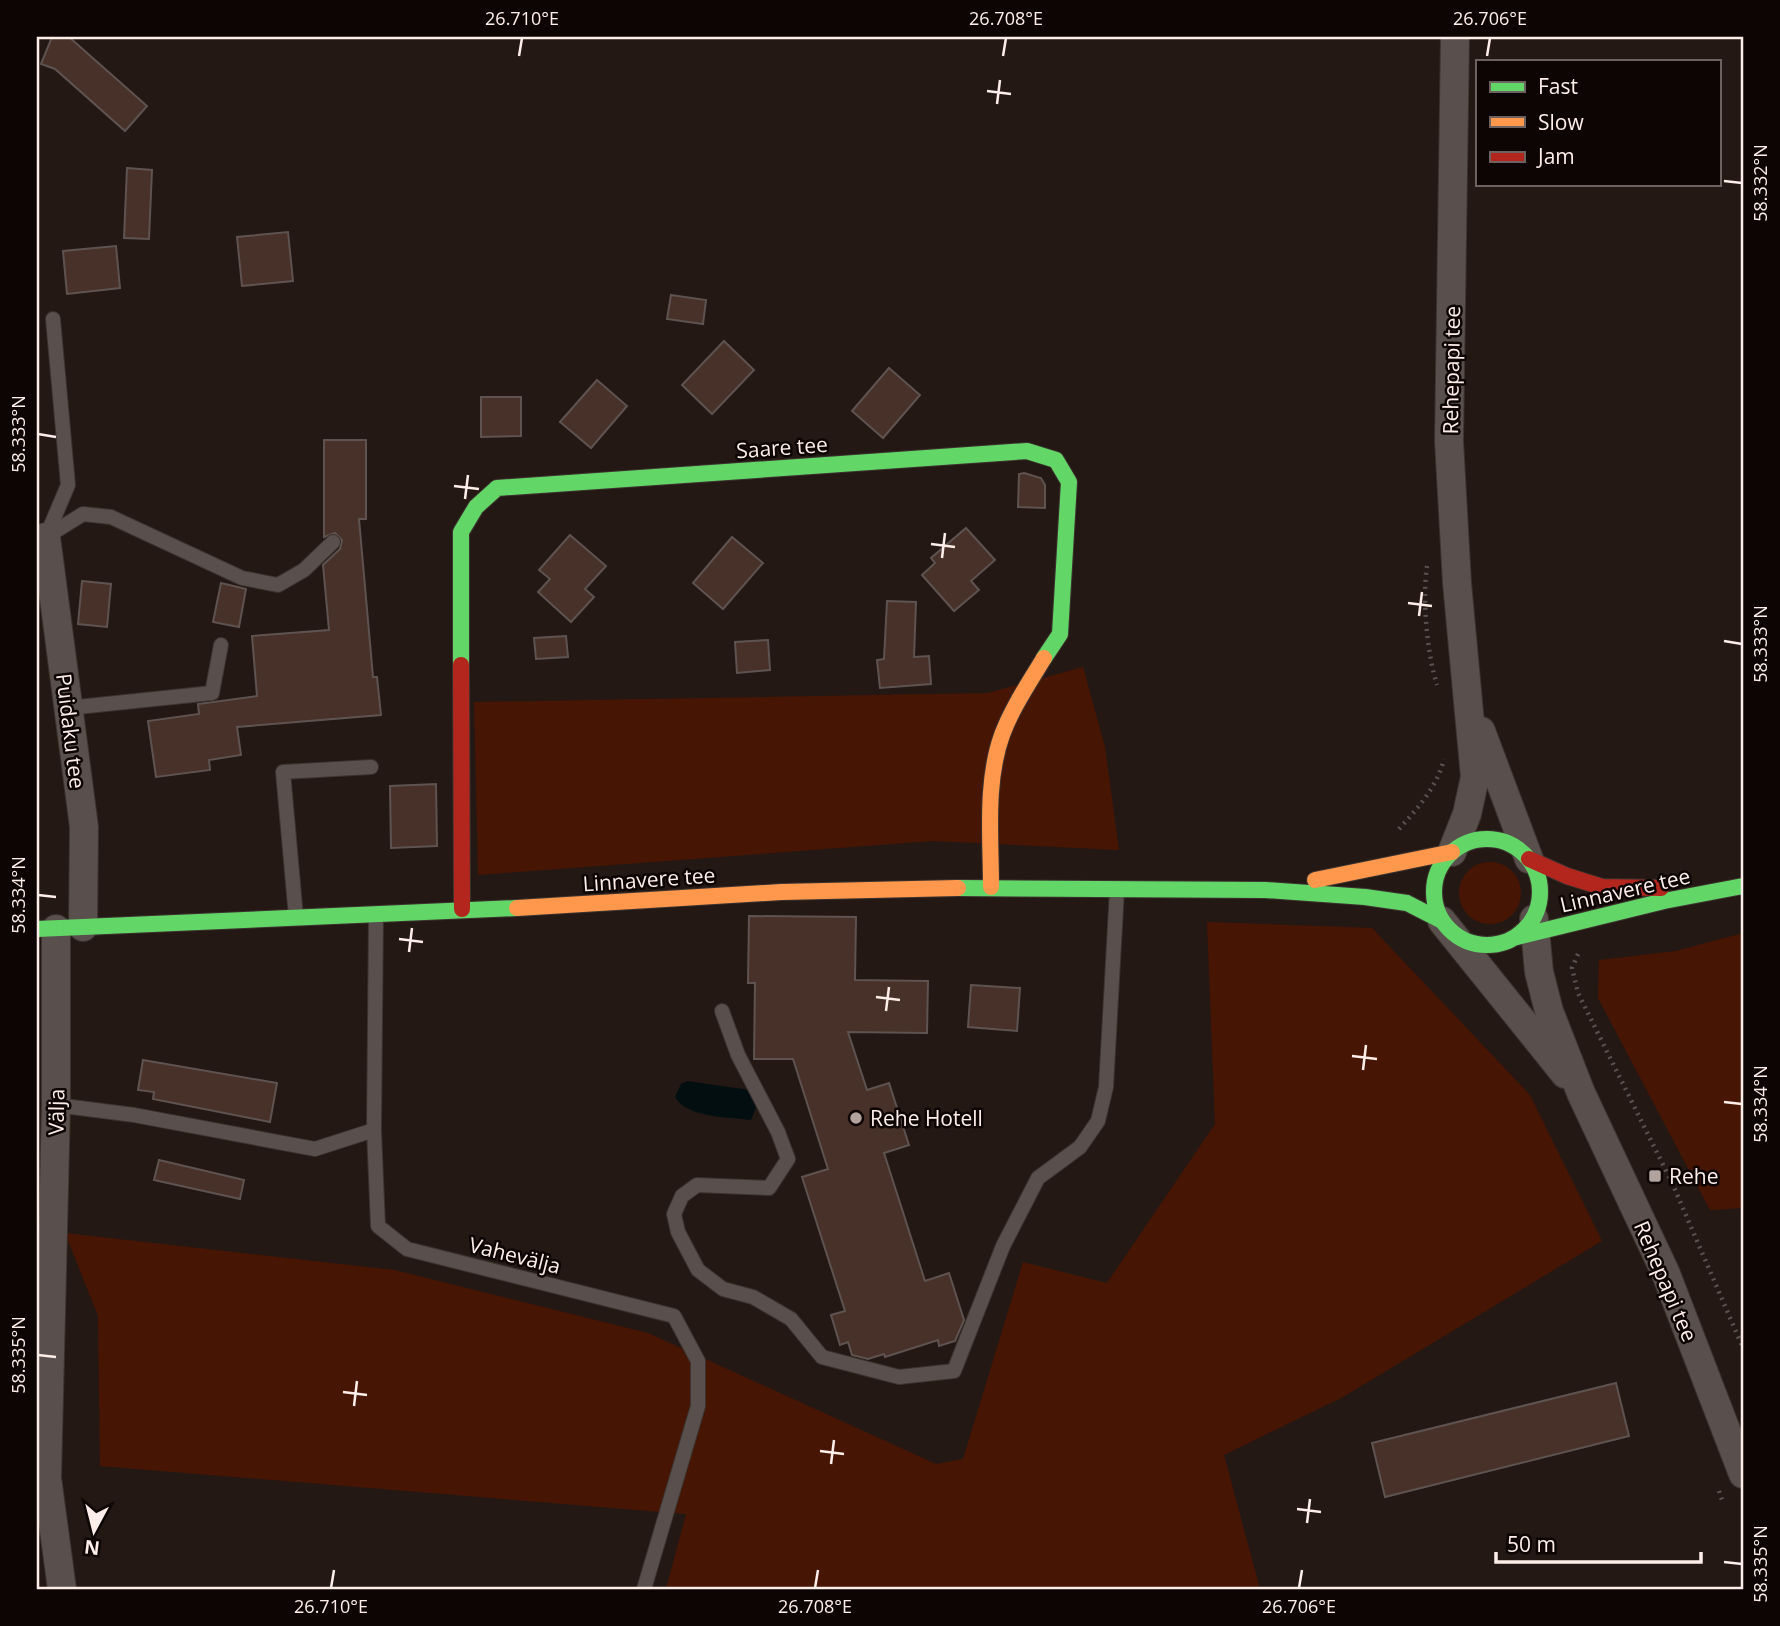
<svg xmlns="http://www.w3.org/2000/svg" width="1780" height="1626" font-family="'Open Sans',sans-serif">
	<rect width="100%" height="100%" fill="#241814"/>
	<g fill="#471504">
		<path d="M1083,667l22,80 14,103 -186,-9 -455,34 -4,-173 514,-9z"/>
		<circle cx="1490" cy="893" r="31"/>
		<path d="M1207,922l165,6 158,167 72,146 -259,156 -119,58 36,134h-594l20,-75 -586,-48 -2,-150 -33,-83 329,37 254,63 288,131 27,-5 60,-197 84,21 108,-159z"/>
		<path d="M1743,933v275l-33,2 -112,-212 1,-38 77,-9z"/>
	</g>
	<path fill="#030e11" d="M687,1081l70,10 1,12 -7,17c-22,-3 -65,-2 -76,-23l6,-13z"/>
	<g fill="#473128" stroke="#5e5350" stroke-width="2">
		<path d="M52,37h17l78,69 -22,25 -70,-62 -14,-5z"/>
		<path d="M127,168l25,2 -3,69 -25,-1z"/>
		<path d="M288,232l5,49 -51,5 -5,-49z"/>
		<path d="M116,246l4,42 -53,6 -4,-43z"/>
		<path d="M671,295l35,5 -3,24 -36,-5z"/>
		<path d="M724,341l30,29 -42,44 -30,-29z"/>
		<path d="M889,368l31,27 -37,43 -31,-27z"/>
		<path d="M597,380l30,26 -36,42 -31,-26z"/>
		<path d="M481,397h40v39l-40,1z"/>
		<path d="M324,440h42v79h-7l14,158h4l4,38 -144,12 4,28 -32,5 1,10 -54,7 -8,-56 51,-7 -1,-10 59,-8 -5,-60 77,-6 -6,-65 17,-16 2,-9 -7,-7 -11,4z"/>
		<path d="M1024,473l17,5 4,7v23l-27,-1 1,-33z"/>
		<path d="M966,528l29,32 -24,21 8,9 -25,21 -32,-36 13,-12 -4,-5z"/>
		<path d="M570,535l36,31 -21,23 9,8 -23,25 -33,-30 12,-13 -11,-9z"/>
		<path d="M732,537l31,26 -40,46 -30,-26z"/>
		<path d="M82,581l29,3 -4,43 -29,-3z"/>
		<path d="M221,583l25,6 -7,38 -26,-5z"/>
		<path d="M887,601l29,1 -2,55 15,-1 2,28 -51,4 -3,-28 7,-1z"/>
		<path d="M566,636l2,21 -32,2 -2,-21z"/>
		<path d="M768,640l2,30 -33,3 -2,-31z"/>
		<path d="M436,784l1,62 -46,2 -1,-62z"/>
		<path d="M749,916l107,1 -1,63 73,1 -1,52 -79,-1 19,58 22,-7 20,62 -25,8 41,128 24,-8 15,47 -9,21 -16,5 -1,-6 -53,17 -1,-3 -16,5 -16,-4 -4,-13 -8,3 -9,-30 14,-4 -43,-134 26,-8 -35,-110h-39l1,-76h-7z"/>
		<path d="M971,985l49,3 -3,43 -49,-4z"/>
		<path d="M143,1060l134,23 -7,39 -117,-23 1,-7 -16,-2z"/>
		<path d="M159,1160l85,20 -4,19 -86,-19z"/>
		<path d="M1616,1383l13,53 -244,61 -13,-54z"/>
	</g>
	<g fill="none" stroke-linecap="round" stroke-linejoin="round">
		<defs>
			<g id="lane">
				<path d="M46,537l37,-23 28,3 131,61 36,7 26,-15 29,-28"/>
				<path d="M46,537l22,-52 -15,-166"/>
				<path d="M68,708l144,-15 9,-48"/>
				<path d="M376,914l-2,216 4,96 29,23 267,67 24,45v45l-54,183"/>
				<path d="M296,917l-13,-145 88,-5"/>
				<path d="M722,1011l16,44 40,77 10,27 -19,29 -72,-3 -15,11 -8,18 4,18 20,38 25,19 30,8 38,22 31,38 77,20 55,-6 49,-125 35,-68 42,-31 18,-26 8,-34 11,-197"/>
				<path d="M56,1105l78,10 181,34 59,-19"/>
			</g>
			<g id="street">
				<path d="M46,537l38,290 -1,100"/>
				<path d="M1481,731l48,128"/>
				<path d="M1452,852l15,-38 8,-37 -18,-194 -8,-142 6,-404"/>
				<path d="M1534,919l5,53 10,39 32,82 85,181 77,200"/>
				<path d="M1442,921l123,153"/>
				<path d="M56,929v176l-9,373 15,111"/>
			</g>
			<g id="fast">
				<path d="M461,665v-133l15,-25 21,-19 530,-37 29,9 13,22 -9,152 -16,24"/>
				<circle cx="1487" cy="892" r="53"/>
				<path d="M958,888l307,2 100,7 42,6 35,18"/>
				<path d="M37,929l480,-21"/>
				<path d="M1517,937l147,-36 79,-15"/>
			</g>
			<g id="slow">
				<path d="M1315,880l137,-28"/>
				<path d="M991,887c0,-49 -6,-105 11,-152 10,-27 27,-52 42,-77"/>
				<path d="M517,908l264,-16 177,-4"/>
			</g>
			<g id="jam">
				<path d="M461,665l1,244"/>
				<path d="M1529,859l38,17 35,11 59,1"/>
			</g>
		</defs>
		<use href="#lane" stroke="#3c332f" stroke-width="16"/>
		<use href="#street" stroke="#3c332f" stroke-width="30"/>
		<use href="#fast" stroke="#3c332f" stroke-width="18"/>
		<use href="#slow" stroke="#3c332f" stroke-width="18"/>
		<use href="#jam" stroke="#3c332f" stroke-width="18"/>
		<g stroke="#5a524f" stroke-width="4.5" stroke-dasharray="2 5" stroke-linecap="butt">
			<path d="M1427,566c-5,33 0,87 10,119"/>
			<path d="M1399,829c19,-21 38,-42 45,-70"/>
			<path d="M1578,954l-6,14 6,25 95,192 70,163"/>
			<path d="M1719,1491l4,12"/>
		</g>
		<use href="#lane" stroke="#594f4c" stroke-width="14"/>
		<use href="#street" stroke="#594f4c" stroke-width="28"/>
		<use href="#fast" stroke="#63d668" stroke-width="16"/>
		<use href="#slow" stroke="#ff974d" stroke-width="16"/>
		<use href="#jam" stroke="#b3261e" stroke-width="16"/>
	</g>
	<path fill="none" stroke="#feeee9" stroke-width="2.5" d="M519,56l3,-18M1003,56l3,-18M1487,56l3,-18M987,91l24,3M997,104l3,-24M1724,181l18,2M38,434l18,3M454,486l25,3M465,499l3,-24M931,544l24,3M942,558l3,-25M1408,603l24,3M1419,616l3,-24M1724,641l18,3M38,895l18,2M399,939l24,3M409,952l3,-24M876,997l24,3M886,1011l3,-24M1352,1056l25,3M1363,1070l3,-25M1724,1102l18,2M38,1355l18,2M343,1392l24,3M354,1406l3,-25M820,1451l24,3M831,1464l3,-24M1297,1509l24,3M1307,1523l3,-24M1724,1562l18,2M331,1588l3,-18M815,1588l3,-18M1299,1588l3,-18"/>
	<g fill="#b2a39e" stroke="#0c0503" stroke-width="2.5">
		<circle cx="856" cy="1118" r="7"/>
		<rect x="1648" y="1169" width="14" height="14" rx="3.5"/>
	</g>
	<g text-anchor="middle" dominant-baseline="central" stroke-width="5" stroke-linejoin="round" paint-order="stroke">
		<g font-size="21" fill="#feeee9" stroke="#0c0503">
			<text transform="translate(1451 370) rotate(-89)">Rehepapi tee</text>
			<text transform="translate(782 447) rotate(-4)">Saare tee</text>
			<text transform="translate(71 731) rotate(83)">Puidaku tee</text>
			<text transform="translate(649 879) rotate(-4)">Linnavere tee</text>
			<text transform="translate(1625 890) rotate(-13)">Linnavere tee</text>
			<text transform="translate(56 1112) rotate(-89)">Välja</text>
			<text transform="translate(515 1255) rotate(14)">Vahevälja</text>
			<text transform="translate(1666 1281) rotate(67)">Rehepapi tee</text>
		</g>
		<g font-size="21" fill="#feeee9" stroke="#0c0503" text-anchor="start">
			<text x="870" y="1118">Rehe Hotell</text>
			<text x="1669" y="1176">Rehe</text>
		</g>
	</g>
	<rect width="1780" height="1626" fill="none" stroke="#0c0503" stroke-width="77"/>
	<rect x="1476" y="60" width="245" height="126" fill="#0c0503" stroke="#6d625f" stroke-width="2"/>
	<rect x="1490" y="82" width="35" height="10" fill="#63d668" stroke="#6d625f" stroke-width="2"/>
	<text x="1538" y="94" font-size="21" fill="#feeee9">Fast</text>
	<rect x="1490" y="117" width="35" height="10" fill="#ff974d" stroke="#6d625f" stroke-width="2"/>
	<text x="1538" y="130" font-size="21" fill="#feeee9">Slow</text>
	<rect x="1490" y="152" width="35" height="10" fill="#b3261e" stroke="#6d625f" stroke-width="2"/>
	<text x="1538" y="164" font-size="21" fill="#feeee9">Jam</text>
	<g transform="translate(94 1531) rotate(187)" stroke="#0c0503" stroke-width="5" paint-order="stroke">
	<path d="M0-5L12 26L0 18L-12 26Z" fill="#feeee9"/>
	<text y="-10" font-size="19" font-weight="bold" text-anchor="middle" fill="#feeee9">N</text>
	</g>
	<path d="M1496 1552v10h205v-10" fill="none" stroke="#feeee9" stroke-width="3.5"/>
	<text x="1507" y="1552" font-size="21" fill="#feeee9" stroke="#0c0503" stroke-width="5" paint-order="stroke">50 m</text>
	<rect x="38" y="38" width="1704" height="1550" fill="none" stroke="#feeee9" stroke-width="2.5"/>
	<g font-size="18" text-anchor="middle" fill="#feeee9">
		<text x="522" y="25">26.710°E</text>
		<text x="1006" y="25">26.708°E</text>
		<text x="1490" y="25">26.706°E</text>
		<text transform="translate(1761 183) rotate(-90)" y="6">58.332°N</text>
		<text transform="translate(19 434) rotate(-90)" y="6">58.333°N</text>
		<text transform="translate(1761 644) rotate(-90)" y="6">58.333°N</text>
		<text transform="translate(19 895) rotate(-90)" y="6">58.334°N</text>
		<text transform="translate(1761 1104) rotate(-90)" y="6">58.334°N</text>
		<text transform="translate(19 1355) rotate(-90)" y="6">58.335°N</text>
		<text transform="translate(1761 1564) rotate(-90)" y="6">58.335°N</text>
		<text x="331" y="1613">26.710°E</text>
		<text x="815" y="1613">26.708°E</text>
		<text x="1299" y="1613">26.706°E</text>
	</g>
</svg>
